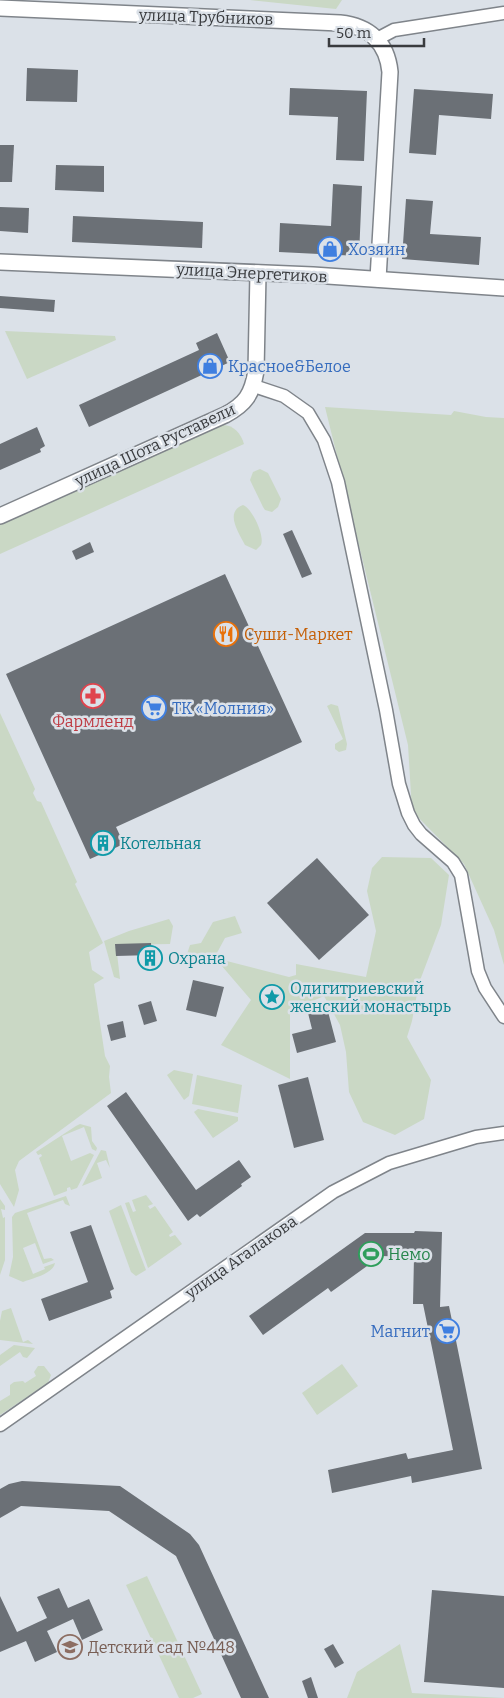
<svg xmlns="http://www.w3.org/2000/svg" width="504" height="1698" font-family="Bitter,serif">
	<rect width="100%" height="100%" fill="#dbe1e8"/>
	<g fill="#cad8c5">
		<path d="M250,0h92l-6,9z"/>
		<path d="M5,331l110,5 1,4 -89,39z"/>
		<path d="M325,407l126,8 3,-4 32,6 18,1v547l-10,-35 -30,-66 -52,-53 -4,-66z"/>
		<path d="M223,425c11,0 18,9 21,19l-244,110v-29z"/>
		<path d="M260,469l8,4 13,26 -3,8 -6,5 -7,-2 -2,-3 -13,-27 3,-8z"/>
		<path d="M243,505c9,3 22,31 18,40l-5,5 -11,-5c-6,-12 -21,-33 -2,-40z"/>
		<path d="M331,704l7,2 9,38 -1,6 -7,2 -4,-3v-5l8,-5 -16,-33z"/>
		<path d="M0,713l35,76 -2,4 4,8 4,1 36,80 -2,2 28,59 -14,9 3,18 12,8 -10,6 11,72 5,10 -1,11 2,16 -92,68 -4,9 4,20 -5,17 -14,-23z"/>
		<path d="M382,857l49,1 18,17 -8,50 -22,58 -7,38 -5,16 24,43 -7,39 -29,16 -32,-13 -14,-30 -3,-40 -6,-27 -16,-29 -34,15v68l-69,-34 30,-45 -36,-42 74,19 7,-2v-11l70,13 10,-46 -9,-40 5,-23z"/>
		<path d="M235,916l7,17 -17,5 -13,24 -25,-8 3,-9 11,-2 12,-21z"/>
		<path d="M169,919l4,7 -3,18 -54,1 4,34 -6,-2 -10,-36 25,-10z"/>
		<path d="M174,1070l19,4 -4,22 -5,4 -17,-25z"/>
		<path d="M197,1075l45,10 -4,28 -46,-9z"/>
		<path d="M198,1109l40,8v4l-25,17 -19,-26z"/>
		<path d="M80,1124l11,3 1,14 5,7 -1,3 -4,-2 -8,-22 -22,9 9,25 19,-8 4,2 -17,33 -6,2 -1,-3 -3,1v3l-13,5 -15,-38 3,-2 -1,-2 -3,1 -2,-3 40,-26z"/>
		<path d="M101,1150l5,1 4,17 -4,-8 -9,3 5,15 -20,8z"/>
		<path d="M146,1195l7,9 -5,2 2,3 5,-3 18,26 -4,3 1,2 5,-2 7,9 -34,24 -23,-65 4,-1 4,10 3,-1 -4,-11z"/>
		<path d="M66,1196l4,10 -5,-2 -2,-4 -36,13 17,46 7,-1 3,2 -11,4 -8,-21 -12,5 10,26 12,-5 -1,-2 11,-4c-2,11 -22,15 -32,19l-14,-6 4,-19 -1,-40 3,-4z"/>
		<path d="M0,1199l5,7v4l-4,-1 2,9 2,-1v43l-5,15z"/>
		<path d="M121,1205l25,65 -10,6 -5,-4 -22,-61z"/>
		<path d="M11,1308l12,34 5,-2 5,4 -33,-4v-19l2,-10z"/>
		<path d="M14,1345l21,3 -8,10 -4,-1 -3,-5 -20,14v-11z"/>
		<path d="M342,1364l16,22 -41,29 -15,-22z"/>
		<path d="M38,1366h6l7,9 -3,8 -48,32v-14l10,-6v-10l4,-3 9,-1 2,2 11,-7 -2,-4z"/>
		<path d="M147,1576l55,118 -9,4h-14l-53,-113z"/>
		<path d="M400,1644l12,49 92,5h-157l10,-26z"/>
	</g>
	<g fill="#6b7076">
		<path d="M27,68l51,2 -1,32 -51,-1z"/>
		<path d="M290,88l77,3 -3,70 -28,-1 2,-43 -49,-2z"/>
		<path d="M414,89l79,5 -2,25 -52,-4 -3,40 -27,-2z"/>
		<path d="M0,145h14l-2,37h-12z"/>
		<path d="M56,165l48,1v26l-49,-2z"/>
		<path d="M333,184l29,2 -3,70 -80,-4 1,-29 51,3z"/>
		<path d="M406,199l27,2 -3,33 51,3 -2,28 -77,-6z"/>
		<path d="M0,207l29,1 -1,25 -28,-2z"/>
		<path d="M73,216l130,6 -1,26 -130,-6z"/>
		<path d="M0,296l55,4 -1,12 -54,-4z"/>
		<path d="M217,333l13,29 -141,65 -10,-22 120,-55 -3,-7z"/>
		<path d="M37,427l8,19 -5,3 1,3 -41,18v-26z"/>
		<path d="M292,530l20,44 -10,4 -19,-44z"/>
		<path d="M90,542l4,10 -18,8 -4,-9z"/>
		<path d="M225,574l77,168 -186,85 8,17 -34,15 -84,-185z"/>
		<path d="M317,858l52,57 -50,45 -52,-57z"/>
		<path d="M151,943l1,12 -36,1 -1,-12z"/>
		<path d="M193,980l31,7 -8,30 -30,-7z"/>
		<path d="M151,1001l6,20 -13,4 -6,-20z"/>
		<path d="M326,1004l10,38 -39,11 -5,-19 20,-5 -5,-20z"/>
		<path d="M123,1021l3,16 -15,4 -4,-16z"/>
		<path d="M308,1077l16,63 -30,8 -16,-63z"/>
		<path d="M126,1092l70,98 43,-30 12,17 -10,7 1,2 -42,31 -3,-3 -9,7 -81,-115z"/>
		<path d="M91,1225l23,64 -4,2 2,7 -63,23 -8,-22 47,-17 -18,-50z"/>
		<path d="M415,1231l27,1 -2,75 9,-1 33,163 -70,14 -1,-7 -79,17 -4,-23 78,-17 2,6 45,-9 -30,-146h-10l1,-47 -33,-1 -50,36 -3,-4 -65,47 -14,-19 116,-83h49z"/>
		<path d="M22,1481l98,5 70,48 9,11 70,153h-28l-65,-142 -67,-45 -88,-5 -21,12v-29l9,-5z"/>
		<path d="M59,1588l9,20 21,-9 14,31 -21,10 -9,-21 -26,12 10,21 -22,10 -9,-21 -26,11v-56l17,36 30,-14 -10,-21z"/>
		<path d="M432,1590l72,6v92l-80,-6z"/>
		<path d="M333,1644l11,19 -9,5 -11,-19z"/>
		<path d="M311,1677l7,21h-10l-6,-17z"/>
	</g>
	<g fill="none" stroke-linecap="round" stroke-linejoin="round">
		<defs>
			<g id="minor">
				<path d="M377,39l17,-9 110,-17"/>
				<path d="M254,386l30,10 24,17 16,27 14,42 48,228 13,74 9,29 6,12 7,9 32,28 8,13 17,96 7,17 19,29"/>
				<path d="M0,1425l333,-233 56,-29 87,-26 28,-4"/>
			</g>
			<g id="tertiary">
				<path d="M0,8l340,15c29,3 47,19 50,49l-12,207"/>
				<path d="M0,262l313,13 191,13"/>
				<path d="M0,516l225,-101c21,-11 27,-21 31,-44l2,-98"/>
			</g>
		</defs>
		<use href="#minor" stroke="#7f848a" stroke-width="15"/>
		<use href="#tertiary" stroke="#7f848a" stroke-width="18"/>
		<use href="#minor" stroke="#fff" stroke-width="12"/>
		<use href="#tertiary" stroke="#fff" stroke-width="15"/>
	</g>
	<defs>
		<symbol id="shop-ring" viewBox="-11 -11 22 22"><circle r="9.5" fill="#dbe1e8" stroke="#3f7fe0" stroke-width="1.5"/><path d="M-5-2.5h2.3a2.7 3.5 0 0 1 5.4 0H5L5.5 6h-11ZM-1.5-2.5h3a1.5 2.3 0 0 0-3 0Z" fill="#3f7fe0"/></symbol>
		<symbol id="restaurant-ring" viewBox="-11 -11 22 22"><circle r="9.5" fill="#dbe1e8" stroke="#e8710a" stroke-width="1.5"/><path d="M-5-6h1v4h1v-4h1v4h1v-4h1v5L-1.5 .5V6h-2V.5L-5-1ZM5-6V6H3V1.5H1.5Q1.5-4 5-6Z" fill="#e8710a"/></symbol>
		<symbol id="pharmacy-ring" viewBox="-11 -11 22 22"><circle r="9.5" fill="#dbe1e8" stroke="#e0444e" stroke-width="1.5"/><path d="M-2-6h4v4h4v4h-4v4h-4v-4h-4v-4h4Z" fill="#e0444e"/></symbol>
		<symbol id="supermarket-ring" viewBox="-11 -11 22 22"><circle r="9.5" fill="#dbe1e8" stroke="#3f7fe0" stroke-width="1.5"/><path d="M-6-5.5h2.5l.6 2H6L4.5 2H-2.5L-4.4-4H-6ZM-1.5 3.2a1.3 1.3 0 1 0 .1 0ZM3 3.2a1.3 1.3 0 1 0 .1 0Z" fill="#3f7fe0"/></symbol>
		<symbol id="building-ring" viewBox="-11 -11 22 22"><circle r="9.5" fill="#dbe1e8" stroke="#0f9aa8" stroke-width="1.5"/><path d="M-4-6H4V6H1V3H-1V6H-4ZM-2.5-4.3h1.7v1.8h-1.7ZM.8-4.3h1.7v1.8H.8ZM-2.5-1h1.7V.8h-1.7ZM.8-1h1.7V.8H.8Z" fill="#0f9aa8"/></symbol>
		<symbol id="sight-ring" viewBox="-11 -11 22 22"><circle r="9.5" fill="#dbe1e8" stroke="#0f9aa8" stroke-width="1.5"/><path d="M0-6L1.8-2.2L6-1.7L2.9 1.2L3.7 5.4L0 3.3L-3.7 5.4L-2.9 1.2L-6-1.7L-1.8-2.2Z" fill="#0f9aa8"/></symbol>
		<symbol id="stadium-ring" viewBox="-11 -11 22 22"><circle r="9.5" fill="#dbe1e8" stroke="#2e9e5b" stroke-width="1.5"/><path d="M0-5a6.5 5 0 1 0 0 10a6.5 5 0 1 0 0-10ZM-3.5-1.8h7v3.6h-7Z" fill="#2e9e5b"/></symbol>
		<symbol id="school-ring" viewBox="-11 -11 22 22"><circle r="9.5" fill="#dbe1e8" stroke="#8d6e63" stroke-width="1.5"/><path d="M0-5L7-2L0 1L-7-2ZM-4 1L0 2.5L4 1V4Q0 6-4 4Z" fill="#8d6e63"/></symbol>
	</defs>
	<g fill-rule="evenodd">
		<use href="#shop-ring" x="316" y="235" width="28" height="28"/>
		<use href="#shop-ring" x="196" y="352" width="28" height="28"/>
		<use href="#restaurant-ring" x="212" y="620" width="28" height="28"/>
		<use href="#pharmacy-ring" x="79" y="682" width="28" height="28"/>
		<use href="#supermarket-ring" x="140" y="694" width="28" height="28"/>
		<use href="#building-ring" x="89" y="829" width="28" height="28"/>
		<use href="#building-ring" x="136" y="944" width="28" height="28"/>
		<use href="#sight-ring" x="258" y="983" width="28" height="28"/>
		<use href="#stadium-ring" x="357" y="1240" width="28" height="28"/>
		<use href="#supermarket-ring" x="433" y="1317" width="28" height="28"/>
		<use href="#school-ring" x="56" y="1633" width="28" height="28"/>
	</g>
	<g text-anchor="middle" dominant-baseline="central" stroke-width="5" stroke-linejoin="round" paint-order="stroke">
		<g font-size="16" fill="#393b3e" stroke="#dbe1e8">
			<text transform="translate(206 17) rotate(2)">улица Трубников</text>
			<text transform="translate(252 273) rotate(3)">улица Энергетиков</text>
			<text transform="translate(155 445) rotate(-25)">улица Шота Руставели</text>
			<text transform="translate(241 1257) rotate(-35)">улица Агалакова</text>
		</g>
		<g font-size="16" fill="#366cbe" stroke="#dbe1e8" text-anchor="start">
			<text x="348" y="249">Хозяин</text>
			<text x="228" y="366">Красное&amp;Белое</text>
			<text x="172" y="708">ТК «Молния»</text>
			<text x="430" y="1331" text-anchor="end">Магнит</text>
		</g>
		<g font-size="16" fill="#c56008" stroke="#dbe1e8" text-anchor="start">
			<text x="244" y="634">Суши-Маркет</text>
		</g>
		<g font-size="16" fill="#be3a42" stroke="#dbe1e8">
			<text x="93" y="721">Фармленд</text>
		</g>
		<g font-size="16" fill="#0d838f" stroke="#dbe1e8" text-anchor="start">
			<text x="120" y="843">Котельная</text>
			<text x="168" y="958">Охрана</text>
			<text x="290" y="988">Одигитриевский<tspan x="290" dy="18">женский монастырь</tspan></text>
		</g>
		<g font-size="16" fill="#27864d" stroke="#dbe1e8" text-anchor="start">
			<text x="388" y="1254">Немо</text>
		</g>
		<g font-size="16" fill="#785e54" stroke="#dbe1e8" text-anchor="start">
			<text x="88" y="1647">Детский сад №448</text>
		</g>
	</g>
	<path d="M329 38v8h95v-8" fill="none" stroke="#393b3e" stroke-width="2.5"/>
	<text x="336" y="38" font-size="15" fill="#393b3e" stroke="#dbe1e8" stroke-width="4" paint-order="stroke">50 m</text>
</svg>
